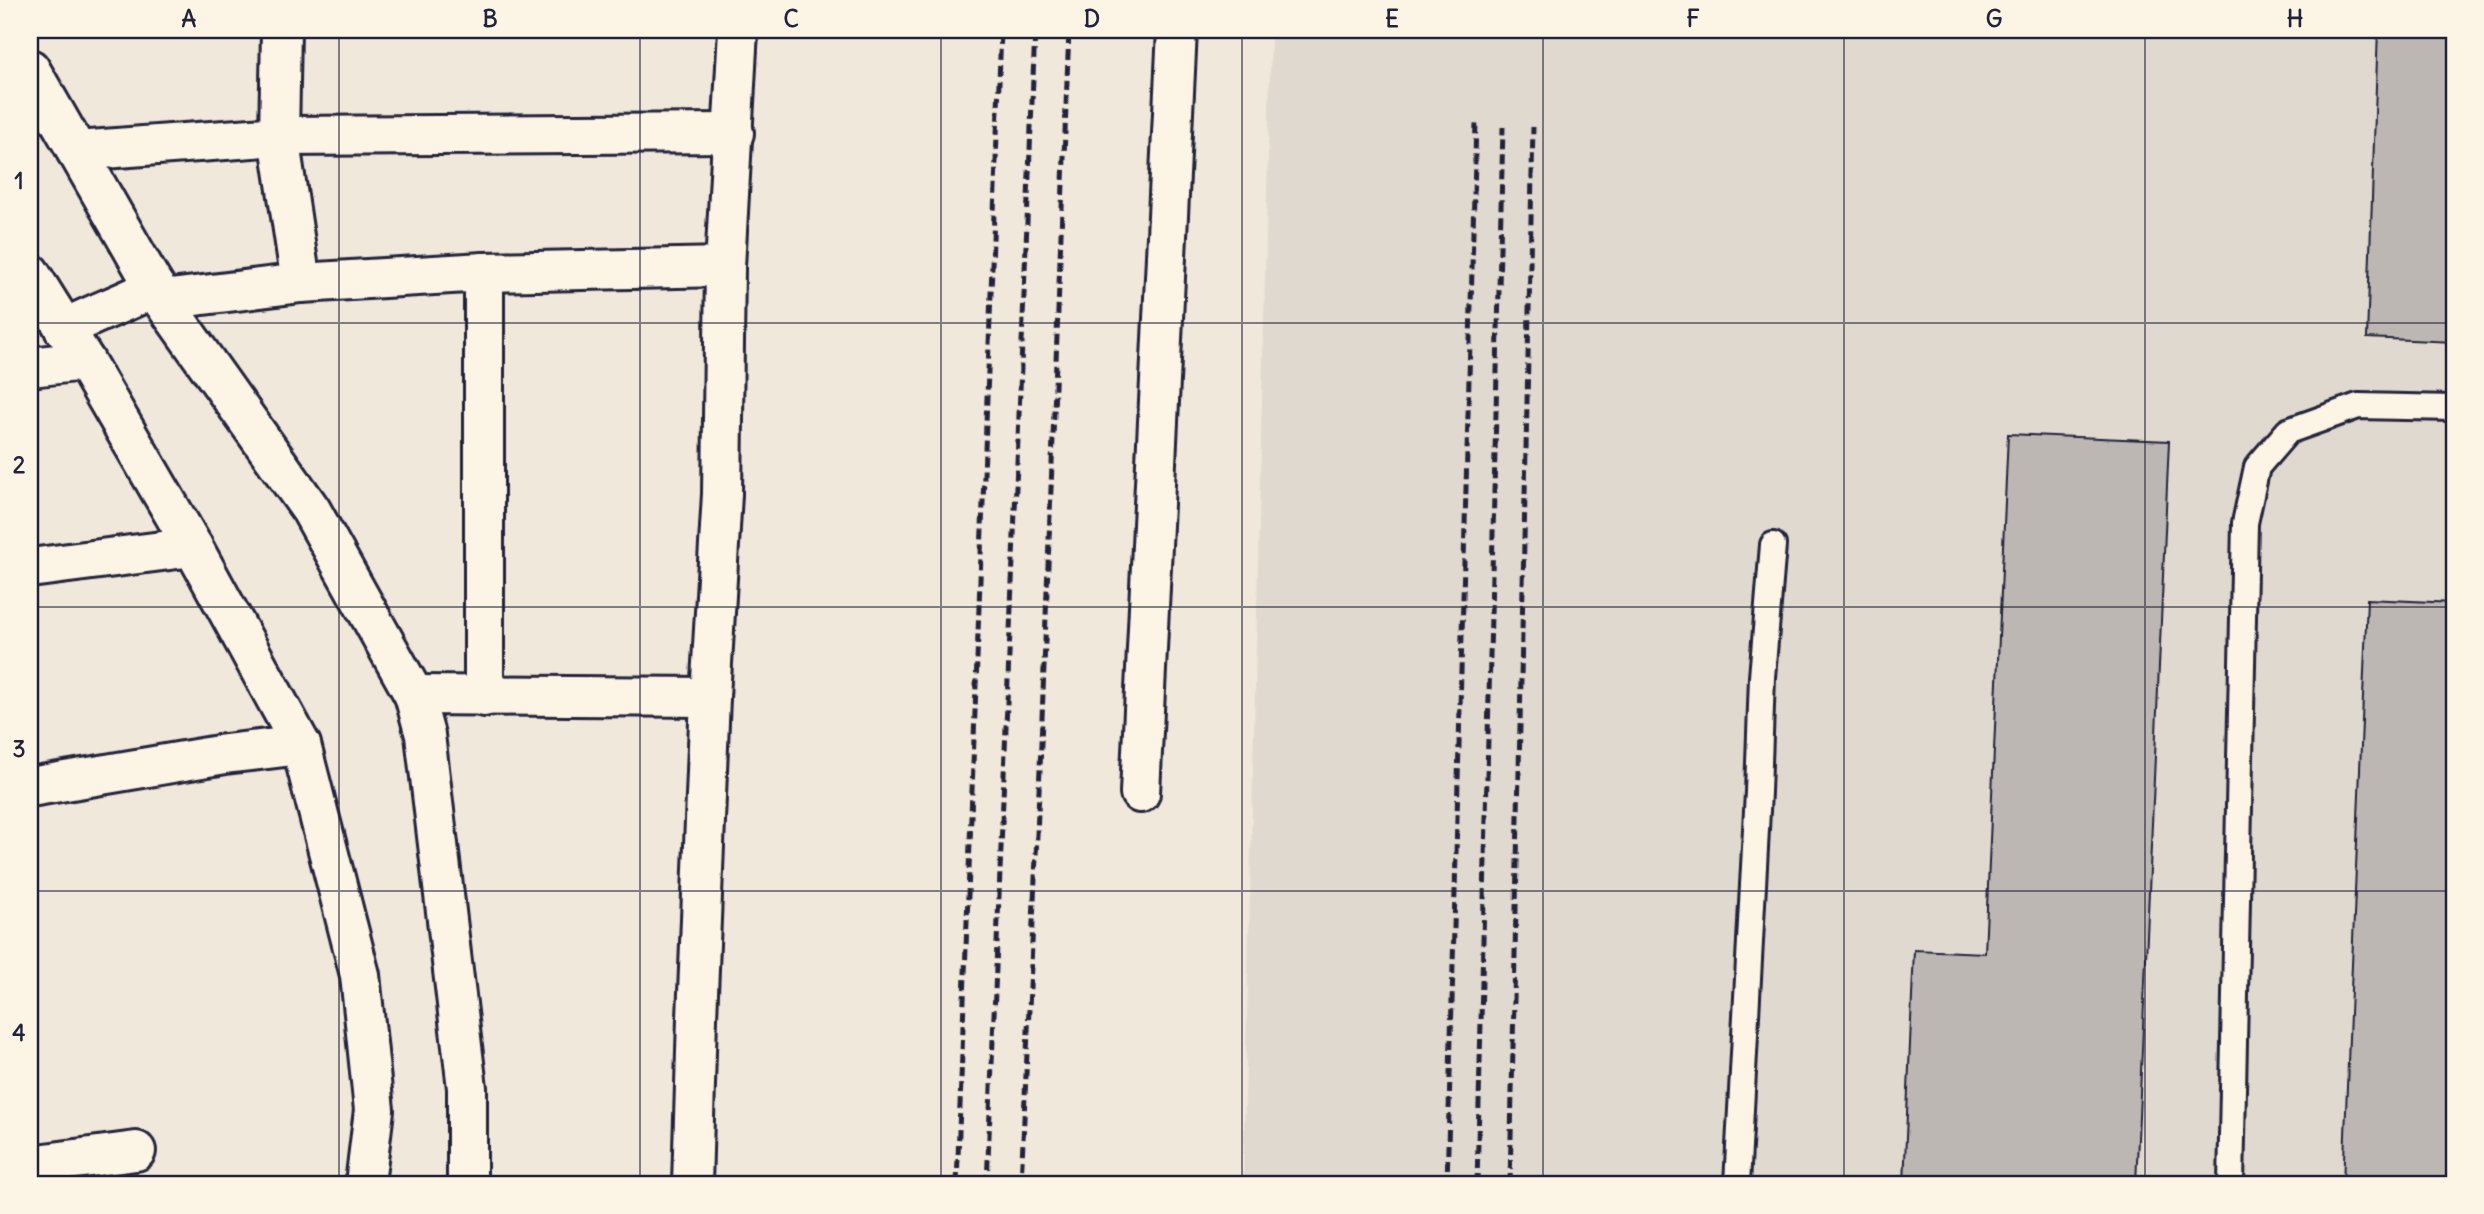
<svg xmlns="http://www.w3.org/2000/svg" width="2484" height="1214" font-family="Delius,sans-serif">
	<rect width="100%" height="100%" fill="#efe8db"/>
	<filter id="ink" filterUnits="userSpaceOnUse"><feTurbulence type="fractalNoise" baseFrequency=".0143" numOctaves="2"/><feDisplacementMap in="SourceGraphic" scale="14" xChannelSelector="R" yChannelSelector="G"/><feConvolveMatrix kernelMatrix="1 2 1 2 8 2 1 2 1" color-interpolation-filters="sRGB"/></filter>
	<g filter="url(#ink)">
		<path fill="#e0d9cf" d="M1271,30h1183v1154h-1211z"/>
		<g fill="#bcb7b3" stroke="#22223b" stroke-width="2">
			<path d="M2378,30h76v312l-87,-4z"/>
			<path d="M2008,434l161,7 -33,743h-232l10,-234 71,3z"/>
			<path d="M2367,599l87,4v581h-111z"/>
		</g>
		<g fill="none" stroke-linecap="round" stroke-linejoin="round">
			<defs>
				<g id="service">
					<path d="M1737,1184l21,-392 4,-115 11,-132"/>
					<path d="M2231,1184l14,-661 12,-56 31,-36 70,-25 96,2"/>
				</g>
				<g id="minor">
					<path d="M281,30l-2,106 22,147"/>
					<path d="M30,69l132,231 149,210 103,185 11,40 42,353v96"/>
					<path d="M76,151l203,-15 455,-3"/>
					<path d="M30,273l55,88 108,186 108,198 59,230 14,135 -9,74"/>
					<path d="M162,300l139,-17 183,-11 241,-5"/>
					<path d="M64,329c30,-16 61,-26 91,-42"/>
					<path d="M30,367l55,-6"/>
					<path d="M30,568l163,-21"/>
					<path d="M414,695l296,2"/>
					<path d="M484,697v-425"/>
					<path d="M30,787l195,-33 76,-9"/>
					<path d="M1140,793l37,-763"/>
					<path d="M30,1165l106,-14"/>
					<path d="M692,1184l5,-166 13,-321 12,-203 3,-227 13,-237"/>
				</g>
			</defs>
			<use href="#service" stroke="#22223b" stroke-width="30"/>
			<use href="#minor" stroke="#22223b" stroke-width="44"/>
			<use href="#service" stroke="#fcf5e5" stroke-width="24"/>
			<use href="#minor" stroke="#fcf5e5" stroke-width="38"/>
			<g stroke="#22223b" stroke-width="5" stroke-dasharray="10 5" stroke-linecap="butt">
				<path d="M957,1184l44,-1154"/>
				<path d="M987,1184l48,-1154"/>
				<path d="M1021,1184l19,-415 29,-739"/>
				<path d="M1447,1184l29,-1062"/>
				<path d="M1477,1184l26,-1057"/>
				<path d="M1510,1184l23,-1057"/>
			</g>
		</g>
	</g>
	<path fill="none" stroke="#22223b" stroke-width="2" stroke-opacity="0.55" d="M339,30v1154M640,30v1154M941,30v1154M1242,30v1154M1543,30v1154M1844,30v1154M2145,30v1154M30,323h2424M30,607h2424M30,891h2424"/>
	<rect width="2484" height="1214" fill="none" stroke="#fcf5e5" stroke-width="77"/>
	<rect x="38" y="38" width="2408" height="1138" fill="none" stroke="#22223b" stroke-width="2.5"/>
	<g font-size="23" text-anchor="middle" font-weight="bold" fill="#22223b">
		<text x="189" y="27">A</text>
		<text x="490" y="27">B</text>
		<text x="791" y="27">C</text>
		<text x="1092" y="27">D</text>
		<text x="1392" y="27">E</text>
		<text x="1693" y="27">F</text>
		<text x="1994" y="27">G</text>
		<text x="2295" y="27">H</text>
		<text x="19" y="189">1</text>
		<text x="19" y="473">2</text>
		<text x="19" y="757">3</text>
		<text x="19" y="1041">4</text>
	</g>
</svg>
